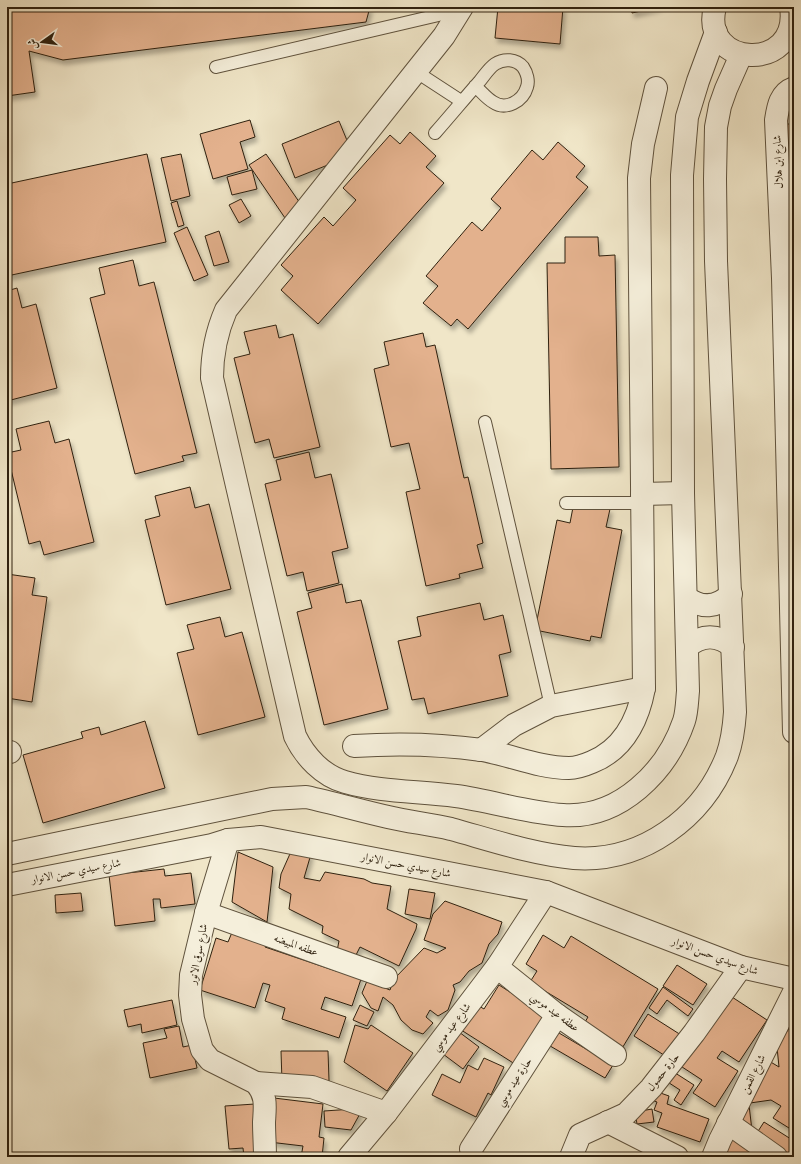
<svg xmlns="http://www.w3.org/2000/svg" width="801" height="1164" font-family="'IM FELL French Canon',Amiri,serif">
	<defs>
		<filter id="shadow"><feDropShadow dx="2.5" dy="4.5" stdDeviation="2" flood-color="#0004"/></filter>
	</defs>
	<rect width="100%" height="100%" fill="#f0e6c8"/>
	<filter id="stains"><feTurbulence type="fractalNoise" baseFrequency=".005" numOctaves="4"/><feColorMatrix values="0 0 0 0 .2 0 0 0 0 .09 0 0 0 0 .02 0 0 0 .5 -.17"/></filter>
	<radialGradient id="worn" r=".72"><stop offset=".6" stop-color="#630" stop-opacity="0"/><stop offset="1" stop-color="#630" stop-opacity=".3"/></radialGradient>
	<g fill="#e3b18d" stroke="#2f210f" filter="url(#shadow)">
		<path d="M7,7h363l-4,15 -303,38 -34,-9 6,41 -28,4z"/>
		<path d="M498,7h65l-3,37 -65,-6z"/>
		<path d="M631,7h28l-27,6z"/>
		<path d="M250,120l5,17 -15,5 8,27 -35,10 -13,-45z"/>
		<path d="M339,121l14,34 -58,23 -13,-34z"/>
		<path d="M783,124h11v99l-5,1z"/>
		<path d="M410,132l26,24 -10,11 18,16 -126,141 -37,-34 12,-14 -12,-11 43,-48 9,9 23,-26 -13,-12 47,-53 10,9z"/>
		<path d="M558,142l27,24 -9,11 12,10 -120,142 -11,-10 -6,7 -28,-23 15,-17 -12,-10 46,-54 10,9 19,-23 -10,-9 41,-49 11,10z"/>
		<path d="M147,154l19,88 -159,34v-92z"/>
		<path d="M181,154l9,42 -19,5 -10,-43z"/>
		<path d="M266,154l36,52 -17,12 -36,-53z"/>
		<path d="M252,170l5,19 -25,6 -5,-18z"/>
		<path d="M241,199l10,17 -12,7 -10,-18z"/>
		<path d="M177,201l7,24 -6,2 -7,-24z"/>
		<path d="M187,227l21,48 -14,6 -20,-48z"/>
		<path d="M219,231l10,31 -15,4 -9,-30z"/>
		<path d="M565,237h33l1,19 16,-1 4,212 -68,2 -4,-206h18z"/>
		<path d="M133,260l6,26 15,-4 43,171 -15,3 2,5 -49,13 -45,-176 15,-4 -6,-26z"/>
		<path d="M17,288l5,20 14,-4 21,84 -50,13v-110z"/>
		<path d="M276,325l3,13 14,-4 27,113 -46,11 -5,-19 -14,4 -21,-85 16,-4 -6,-22z"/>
		<path d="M423,333l3,14 9,-2 29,133 4,-1 15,66 -6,2 6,23 -24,6 1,4 -34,8 -20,-94 14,-3 -11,-46 -18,4 -17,-78 15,-4 -5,-23z"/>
		<path d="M49,421l6,22 14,-4 25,103 -50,13 -4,-14 -11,3 -22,-91 14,-3 -5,-21z"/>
		<path d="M309,452l6,26 16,-4 17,74 -16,4 7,31 -32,8 -4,-19 -16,4 -22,-92 16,-4 -5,-20z"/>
		<path d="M190,487l5,21 14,-4 22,85 -65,16 -21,-85 15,-4 -5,-20z"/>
		<path d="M574,502l36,7 -4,18 16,3 -21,108 -10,-2 -1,5 -55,-11 22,-110 13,3z"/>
		<path d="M7,574l28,4 -3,17 15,2 -15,105 -25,-4z"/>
		<path d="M342,584l4,19 15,-3 27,109 -64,16 -27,-113 15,-4 -4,-15z"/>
		<path d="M480,603l4,17 19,-5 8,37 -12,3 9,41 -80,18 -4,-16 -12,2 -14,-59 23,-5 -4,-19z"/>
		<path d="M220,617l5,20 17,-5 23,85 -67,18 -21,-82 17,-4 -7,-24z"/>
		<path d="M145,721l20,67 -122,35 -20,-68 60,-17 -2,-6 18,-5 2,8z"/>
		<path d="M293,847l18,7 -7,24 16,3 5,-9 39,7 8,4 19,3 -4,23 30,15 -1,5 -17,37 -39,-19 -6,12 -18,-3 3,-15 -17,-8 1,-7 -34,-17 2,-15 -12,-6 2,-14z"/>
		<path d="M238,852l35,15 -6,55 -35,-20z"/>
		<path d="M164,869l1,7 26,-3 4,31 -34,4 -1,-9h-7l2,22 -40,5 -6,-51z"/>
		<path d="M409,889l26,4 -5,26 -25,-5z"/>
		<path d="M81,893l2,18 -27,2 -1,-18z"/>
		<path d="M445,901l57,21 -4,12 -9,10 -7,19 -13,8 -9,11 -7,3 2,5 -7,20 -10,6 -8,-6 -4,7 7,6 -10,11 -11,-4 -11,-10 -8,-15 -10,-8 -5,14 -7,-3 -9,-15 5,-12 23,9 4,-11 30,-31 13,5 9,-5 -22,-8 9,-26z"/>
		<path d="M233,930l34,11 -2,6 71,24 27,2 -11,33 -27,-9 -4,12 25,8 -7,21 -57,-19 3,-11 -20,-7 5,-16 -7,-2 -8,25 -55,-18 16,-52 12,4z"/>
		<path d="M543,935l21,13 7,-12 87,53 -37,61 -39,-23 6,-10 -58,-35 7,-11 -11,-7z"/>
		<path d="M677,965l30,19 -14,21 -30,-19z"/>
		<path d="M499,985l50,32 -31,49 -60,-38 16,-25 10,6z"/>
		<path d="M663,987l30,22 -5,7 -21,-16 -10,14 -8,-6z"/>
		<path d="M732,997l35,23 -28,42 -17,-11 -5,7 21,13 -23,36 -22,-14 9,-13 -26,-17z"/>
		<path d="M172,1000l5,25 -35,8 -1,-9 -13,3 -4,-17z"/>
		<path d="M360,1005l14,7 -7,14 -14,-6z"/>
		<path d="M648,1014l33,21 -14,22 -33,-21z"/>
		<path d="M794,1015v25l-12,-6z"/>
		<path d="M355,1025l13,4 3,-4 42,28 -26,38 -43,-29z"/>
		<path d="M179,1026l4,21 9,-2 5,23 -47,10 -7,-35 24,-5 -3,-9z"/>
		<path d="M789,1028l3,23 2,2v19l-3,6 3,2v40l-5,8 -16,-10 8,-12 -10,-6 -21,3 -1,2 4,34 11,-17 30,19v16h-66l-3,-26 39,-73 15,9 -2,-20z"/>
		<path d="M455,1029l24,18 -16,22 -24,-18z"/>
		<path d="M554,1030l59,35 -8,13 -60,-35z"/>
		<path d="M281,1051h47l1,30 -47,1z"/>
		<path d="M484,1058l20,9 -13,28 -3,-2 -12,24 -44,-22 10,-21 18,9 8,-18 10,5z"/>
		<path d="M669,1069l25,16 -13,20 -7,-5 6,-10 -17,-11z"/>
		<path d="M652,1090l17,6 -2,8 42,15 -9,23 -43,-15 5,-14 -8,-3 3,-8 -8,-3z"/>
		<path d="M274,1098l49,6 -4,33 5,1 -2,19h-21l2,-11 -34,-4z"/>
		<path d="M255,1104l5,53h-16l-1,-9 -14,1 -4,-43z"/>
		<path d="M353,1109l9,1 -11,20 -26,-3 -1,-16z"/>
		<path d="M652,1109l2,13 -17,2 -2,-12z"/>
	</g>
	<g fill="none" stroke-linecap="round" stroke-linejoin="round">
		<defs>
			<g id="service">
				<path d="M216,67l244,-57"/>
				<path d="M415,71l46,30"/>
				<path d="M435,133c15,-17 29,-34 44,-51 5,-6 10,-14 16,-18 9,-6 21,-5 28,3 4,6 6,14 4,20 -4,14 -21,24 -34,15 -7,-4 -12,-11 -18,-16"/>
				<path d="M485,422l66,284"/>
				<path d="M566,503h76"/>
			</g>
			<g id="minor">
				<path d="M462,7l-18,29 -218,274c-10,23 -14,43 -14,68l83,358c10,21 28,40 50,46 35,10 75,9 111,14 36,5 72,17 107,19 57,4 104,-44 121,-94 3,-9 3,-20 4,-30l-5,-198 -1,-318 5,-58 11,-36 18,-49"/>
				<path d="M715,7c-16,61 86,67 76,0"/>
				<path d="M794,88c-14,5 -16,19 -18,32l7,158 11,454"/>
				<path d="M642,494l41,-1"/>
				<path d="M686,597c15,12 31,11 45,-3"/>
				<path d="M687,647c15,-13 31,-13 46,0"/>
				<path d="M354,746c43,-3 85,-2 128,4 29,5 57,18 87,18 7,0 16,-3 23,-6 32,-13 46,-42 52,-74l-5,-510 4,-34 13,-56"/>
				<path d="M481,750l33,-25 37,-19 93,-18"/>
				<path d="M7,752h3"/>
				<path d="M228,840l-22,73 -15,62 -1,20 3,24 9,31 8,10 46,23c11,13 9,23 8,39 0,12 1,23 1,35"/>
				<path d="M7,854l265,-55 34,-2c28,6 55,14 82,20 21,5 42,7 63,12 40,11 81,25 123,29 68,5 129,-40 153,-102 5,-14 7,-29 8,-44l-19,-451 -1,-82 1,-52 4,-21 6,-17 15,-34"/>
				<path d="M7,885l205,-40 16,-5 33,-3 285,55 195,75 53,12"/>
				<path d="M206,913l180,64"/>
				<path d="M497,967l60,48 58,40"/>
				<path d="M256,1083l56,4 74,26"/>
				<path d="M608,1122l69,35"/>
				<path d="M728,1123l48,34"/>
				<path d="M471,1149l86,-134"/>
				<path d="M349,1157l37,-44 111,-146 49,-75"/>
				<path d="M571,1157l9,-22 46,-21 25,-26 43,-55 47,-66"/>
				<path d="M713,1157l7,-17 74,-148"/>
			</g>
		</defs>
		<use href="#service" stroke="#5f523d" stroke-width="14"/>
		<use href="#minor" stroke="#5f523d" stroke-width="24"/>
		<use href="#service" stroke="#f5efdb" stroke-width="12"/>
		<use href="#minor" stroke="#f5efdb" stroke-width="22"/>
	</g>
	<g text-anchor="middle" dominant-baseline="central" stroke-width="3.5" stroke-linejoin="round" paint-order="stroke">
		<g font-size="11" fill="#2f210f" stroke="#f5efdb">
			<text transform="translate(778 162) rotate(-92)">شارع ابن هلال</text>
			<text transform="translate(406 865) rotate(11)">شارع سيدي حسن الانوار</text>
			<text transform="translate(76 871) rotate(-11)">شارع سيدي حسن الانوار</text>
			<text transform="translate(296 945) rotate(20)">عطفه المبيضه</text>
			<text transform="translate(198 954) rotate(-79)">شارع سوق الانور</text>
			<text transform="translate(715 956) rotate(20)">شارع سيدي حسن الانوار</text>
			<text transform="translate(555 1012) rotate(37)">عطفه عيد موسي</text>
			<text transform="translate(451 1027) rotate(-53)">شارع عيد موسي</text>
			<text transform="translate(663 1072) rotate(-51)">حارة حصول</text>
			<text transform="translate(753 1074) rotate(-63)">شارع القمن</text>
			<text transform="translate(514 1082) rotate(-57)">حارة عيد موسي</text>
		</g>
	</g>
	<rect width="801" height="1164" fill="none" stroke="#f0e6c8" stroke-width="24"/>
	<rect x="8" y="8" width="785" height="1148" fill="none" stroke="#2f210f" stroke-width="2"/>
	<rect x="12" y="12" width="777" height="1140" fill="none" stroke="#2f210f"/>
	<g transform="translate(42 42) rotate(256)" stroke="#f5efdb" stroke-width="3" paint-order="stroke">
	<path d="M0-3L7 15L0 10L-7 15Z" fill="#2f210f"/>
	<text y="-6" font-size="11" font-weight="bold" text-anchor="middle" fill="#2f210f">ش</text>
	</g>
	<rect width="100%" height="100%" filter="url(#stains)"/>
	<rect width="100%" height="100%" fill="url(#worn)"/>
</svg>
